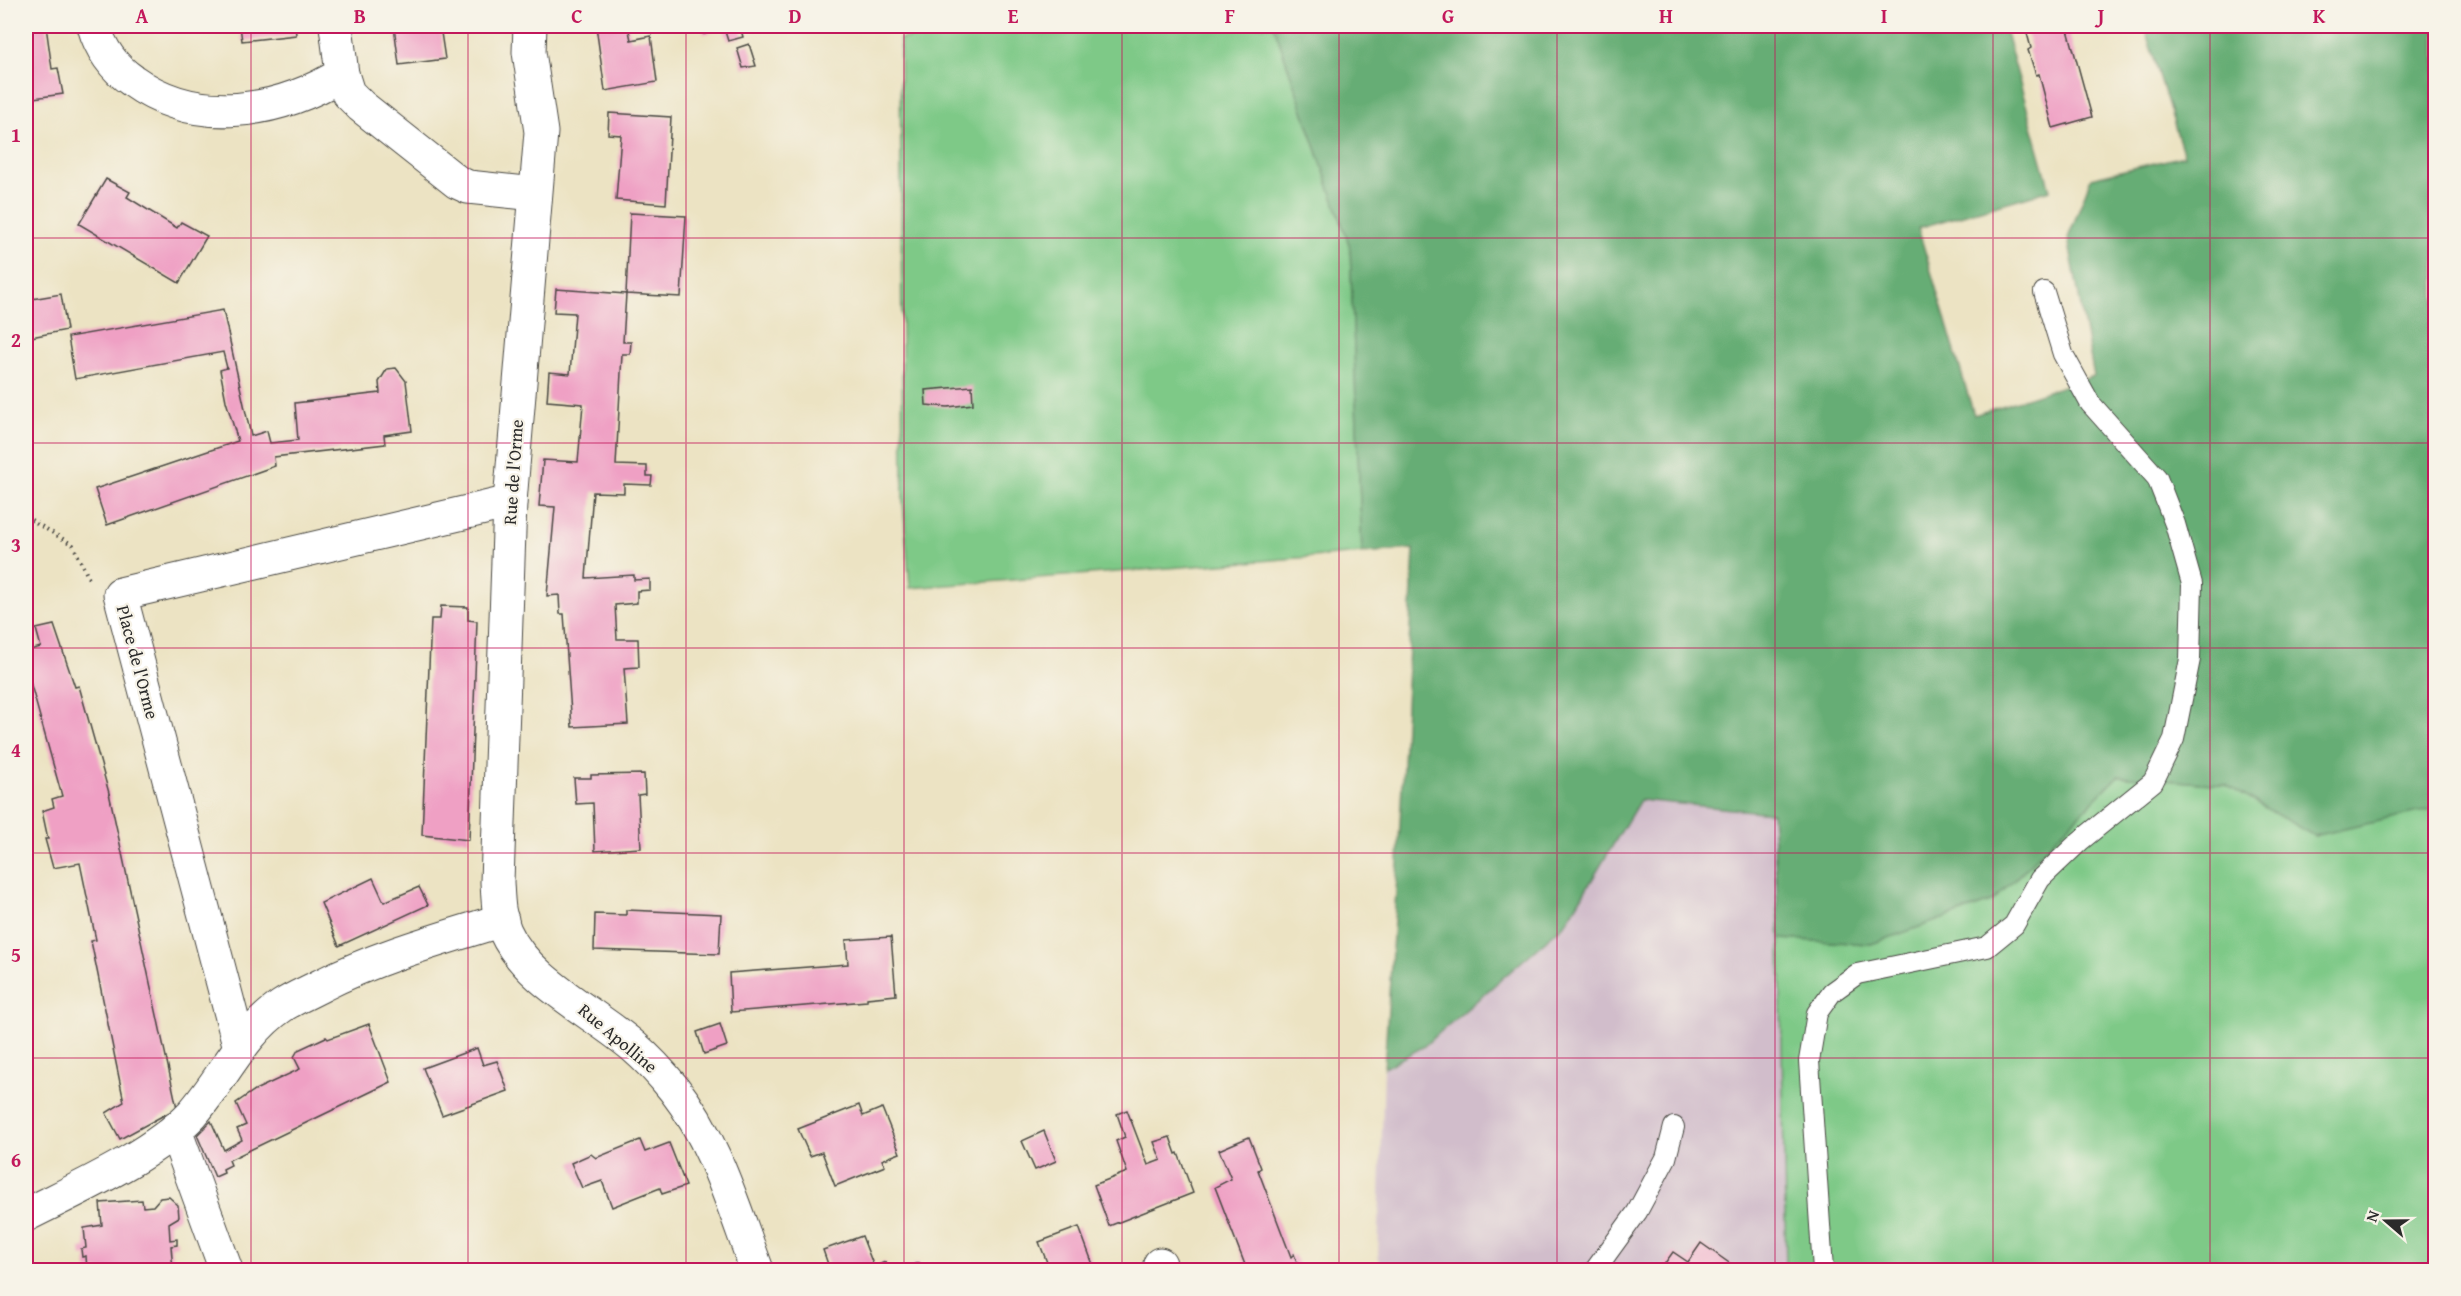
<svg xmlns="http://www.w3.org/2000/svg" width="2461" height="1296" font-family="'Gentium Book Plus',serif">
	<rect width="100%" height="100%" fill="#f7f3e8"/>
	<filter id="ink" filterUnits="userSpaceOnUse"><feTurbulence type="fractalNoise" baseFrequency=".0167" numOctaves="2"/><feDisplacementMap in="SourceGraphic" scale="12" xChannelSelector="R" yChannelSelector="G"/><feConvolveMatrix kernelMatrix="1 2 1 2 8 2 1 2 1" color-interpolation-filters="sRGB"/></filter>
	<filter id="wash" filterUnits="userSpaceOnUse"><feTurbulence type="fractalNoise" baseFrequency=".008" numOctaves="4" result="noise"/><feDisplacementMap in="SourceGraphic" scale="24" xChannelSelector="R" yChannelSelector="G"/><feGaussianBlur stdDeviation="1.35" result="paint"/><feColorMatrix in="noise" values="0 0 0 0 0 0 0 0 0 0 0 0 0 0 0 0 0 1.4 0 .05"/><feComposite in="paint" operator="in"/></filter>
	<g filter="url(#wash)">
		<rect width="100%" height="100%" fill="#ece3c3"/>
		<path fill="#d1bdcb" d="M1639,800l133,13 8,126 6,331h-403l-5,-12 6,-190 39,-21 143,-124z"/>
		<g fill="#7ec987" stroke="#547a59" stroke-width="1.5">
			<path d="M982,26h292l76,221 12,306 -452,35 -7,-86 -3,-463z"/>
			<path d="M2118,776l108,9 88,51 121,-28v462h-649l-6,-331 91,5 122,-43z"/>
		</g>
		<path fill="#66ad74" stroke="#486c50" stroke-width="1.5" d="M1274,26h730l46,164 -132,38 56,187 120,-39 -26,-138 23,-60 93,-22 -40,-130h291v782l-121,28 -88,-51 -108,-9 -125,125 -122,43 -91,-5 -8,-126 -132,-13 -74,123 -143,124 -39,21 14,-206 16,-313 -52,4 -12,-306z"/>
		<g id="blocks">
			<g fill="#efa0c4">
				<path d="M26,26h20l6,43 6,-1 5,26 -37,5z"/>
				<path d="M240,26h55l1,9 -54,6z"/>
				<path d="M394,26h46l5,33 -46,6z"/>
				<path d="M596,26h32l3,14 20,-4 6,46 -52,9z"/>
				<path d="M702,26h38l3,11 -15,4 -4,-13 -20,6z"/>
				<path d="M2025,26h42l25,91 -39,11 -14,-54 -3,1 -8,-25 3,-2z"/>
				<path d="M749,44l7,22 -13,2 -6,-20z"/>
				<path d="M609,113l62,4 -5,87 -50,-4 5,-65 -13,-1z"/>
				<path d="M106,179l24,13 -3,5 50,31 4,-6 26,14 -28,47 -100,-59z"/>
				<path d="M630,213l56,3 -5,81 -55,-3z"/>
				<path d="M556,289l70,5 -3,48h8l-1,12h-8l-6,111 31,1v10h5l-1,9 -27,-1v9l-31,-1 -7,86 48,-3v5l16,-1v11l-13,1v12l-22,2 2,34h21l1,28 -15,1 4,56 -56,3 -8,-113h-4l-1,-19 -12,1 8,-89 -16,-1 4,-46 35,2 5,-58 -36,-3 2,-29 21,2 5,-61 -21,-1z"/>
				<path d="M61,294l6,36 -41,8v-38z"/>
				<path d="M223,310l28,126 16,-5 3,12 28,-3 -3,-37 85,-10 -1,-11 8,-13 9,-1 10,13 6,50 -28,4 1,9 -111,13 1,9 -168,59 -12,-36 143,-48 -12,-40 -6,-31 7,-2 -4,-16 -148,27 -7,-42z"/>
				<path d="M972,386l1,18 -25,3 -22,-2 -1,-15z"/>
				<path d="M441,606l27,1v13l9,1 -8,219 -47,-5 9,-216h9z"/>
				<path d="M54,625l21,62 4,-1 30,107 68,315 -57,31 -14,-26 18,-11 -33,-161 5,-1 -16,-77 -27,5 -8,-29h3l-6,-28 12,-4 -2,-8 10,-3 -36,-129v-16l15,-4 -5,-18z"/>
				<path d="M644,774l1,20 -7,1 3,53 -46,3 -2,-48 -17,1 -2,-26h17v-3z"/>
				<path d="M373,878l11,24 35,-15 9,18 -89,41 -18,-43z"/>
				<path d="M626,910l95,4 -2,40 -125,-4 1,-36 31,1z"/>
				<path d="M891,937l5,58 -29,3v3l-136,11 -2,-39 119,-9 -2,-24z"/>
				<path d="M369,1024l22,58 -162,78 2,5 -8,4 1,4 -9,4 -18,-42 14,-14 13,29 18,-10 -5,-11 9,-4 -10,-22 19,-13 45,-21 -6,-12 4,-7 28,-13 2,2z"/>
				<path d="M720,1024l7,22 -23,8 -7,-22z"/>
				<path d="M477,1048l6,17 14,-4 11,30 -66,24 -19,-47z"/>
				<path d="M859,1105l4,11 19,-8 18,45 -18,7 3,6 -50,20 -13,-34 -12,4 -12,-27z"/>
				<path d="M1127,1110l21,55 13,-5 -7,-18 16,-5 6,17 2,-1 15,40 -84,33 -15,-41 33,-13 -11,-31 9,-4 -8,-23z"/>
				<path d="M1044,1131l12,30 -21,9 -13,-29z"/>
				<path d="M1249,1137l12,31 -3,2 33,87 3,-3 6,16h-35l-1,-3 -9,3h-8l-32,-83 16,-8 -12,-29z"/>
				<path d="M640,1140l5,12 24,-9 17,43 -24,8 -2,-6 -48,19 -10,-26 -20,7 -11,-25 20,-9 5,4z"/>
				<path d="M169,1197l9,8 1,12 -10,6 1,17 7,-1v6l-6,1 2,24h-86l-1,-14 -4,1 -1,-8 5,-1 -2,-20 18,-3 -2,-22 42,-3 1,7 10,-1 7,-8z"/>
				<path d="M1079,1227l16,43h-45l-11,-28z"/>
				<path d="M862,1236l12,31 11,-5 4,8h-59l-7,-20z"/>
				<path d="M1701,1243l38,27h-79l13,-18 15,10z"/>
				<path d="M919,1263l3,7h-24z"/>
			</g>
		</g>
	</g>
	<g filter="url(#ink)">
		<use href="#blocks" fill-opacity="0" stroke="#484742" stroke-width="1.5"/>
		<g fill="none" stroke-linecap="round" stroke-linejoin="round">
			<defs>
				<g id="lane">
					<path d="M1595,1270l42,-58 29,-54 8,-31"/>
					<path d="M1823,1270l-14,-209 8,-48 15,-21 25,-18 130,-27 27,-22 26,-46 40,-38 73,-59 21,-43 16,-80 2,-75 -17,-60 -18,-46 -67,-75 -27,-49 -19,-62"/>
				</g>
				<g id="street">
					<path d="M94,26c6,22 20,42 39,55 64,46 145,32 209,-7l-6,-48"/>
					<path d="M530,26l-1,26 12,80 -31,370 -13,380c1,17 1,33 8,49 22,50 87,80 128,115 14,12 29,28 41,43 41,52 60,120 83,181"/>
					<path d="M342,74l6,19 13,13 96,76 11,5 67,7"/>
					<path d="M240,1048l-120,-454 390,-92"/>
					<path d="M175,1130l51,140"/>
					<path d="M26,1215c51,-26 128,-60 166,-101 31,-35 50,-81 90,-108 12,-8 27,-14 40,-21 57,-29 119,-46 180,-65"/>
					<path d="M1160,1264l1,6"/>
				</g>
			</defs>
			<use href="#lane" stroke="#484742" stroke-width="22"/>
			<use href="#street" stroke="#484742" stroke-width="35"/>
			<path stroke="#484742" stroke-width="4" stroke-dasharray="1.5 4.5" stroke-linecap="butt" d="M26,517l47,28 16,34"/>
			<use href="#lane" stroke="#fff" stroke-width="20"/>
			<use href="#street" stroke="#fff" stroke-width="33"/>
		</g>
	</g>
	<path fill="none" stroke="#c2185b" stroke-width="1.5" stroke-opacity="0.55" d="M251,26v1244M468,26v1244M686,26v1244M904,26v1244M1122,26v1244M1339,26v1244M1557,26v1244M1775,26v1244M1993,26v1244M2210,26v1244M26,238h2410M26,443h2410M26,648h2410M26,853h2410M26,1058h2410"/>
	<g text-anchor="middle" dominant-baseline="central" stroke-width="4.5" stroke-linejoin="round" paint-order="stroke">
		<g font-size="18" fill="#2b2b2b" stroke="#f7f3e8">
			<text transform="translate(513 472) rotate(-86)">Rue de l'Orme</text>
			<text transform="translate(138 662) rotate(75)">Place de l'Orme</text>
			<text transform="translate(618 1038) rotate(40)">Rue Apolline</text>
		</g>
	</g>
	<rect width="2461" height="1296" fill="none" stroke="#f7f3e8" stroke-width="66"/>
	<g transform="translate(2386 1221) rotate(290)" stroke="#f7f3e8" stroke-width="4.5" paint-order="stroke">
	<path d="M0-4.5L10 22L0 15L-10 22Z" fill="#2b2b2b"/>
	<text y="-9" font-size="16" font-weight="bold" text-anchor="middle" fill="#2b2b2b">N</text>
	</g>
	<rect x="33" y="33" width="2395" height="1230" fill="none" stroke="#c2185b" stroke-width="2"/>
	<g font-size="20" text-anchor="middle" font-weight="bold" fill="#c2185b">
		<text x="142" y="23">A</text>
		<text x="360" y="23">B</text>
		<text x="577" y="23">C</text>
		<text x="795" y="23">D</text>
		<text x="1013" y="23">E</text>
		<text x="1230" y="23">F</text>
		<text x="1448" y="23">G</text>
		<text x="1666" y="23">H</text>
		<text x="1884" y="23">I</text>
		<text x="2101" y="23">J</text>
		<text x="2319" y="23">K</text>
		<text x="16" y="142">1</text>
		<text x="16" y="347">2</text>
		<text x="16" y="552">3</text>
		<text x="16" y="757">4</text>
		<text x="16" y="962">5</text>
		<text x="16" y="1167">6</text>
	</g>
</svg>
